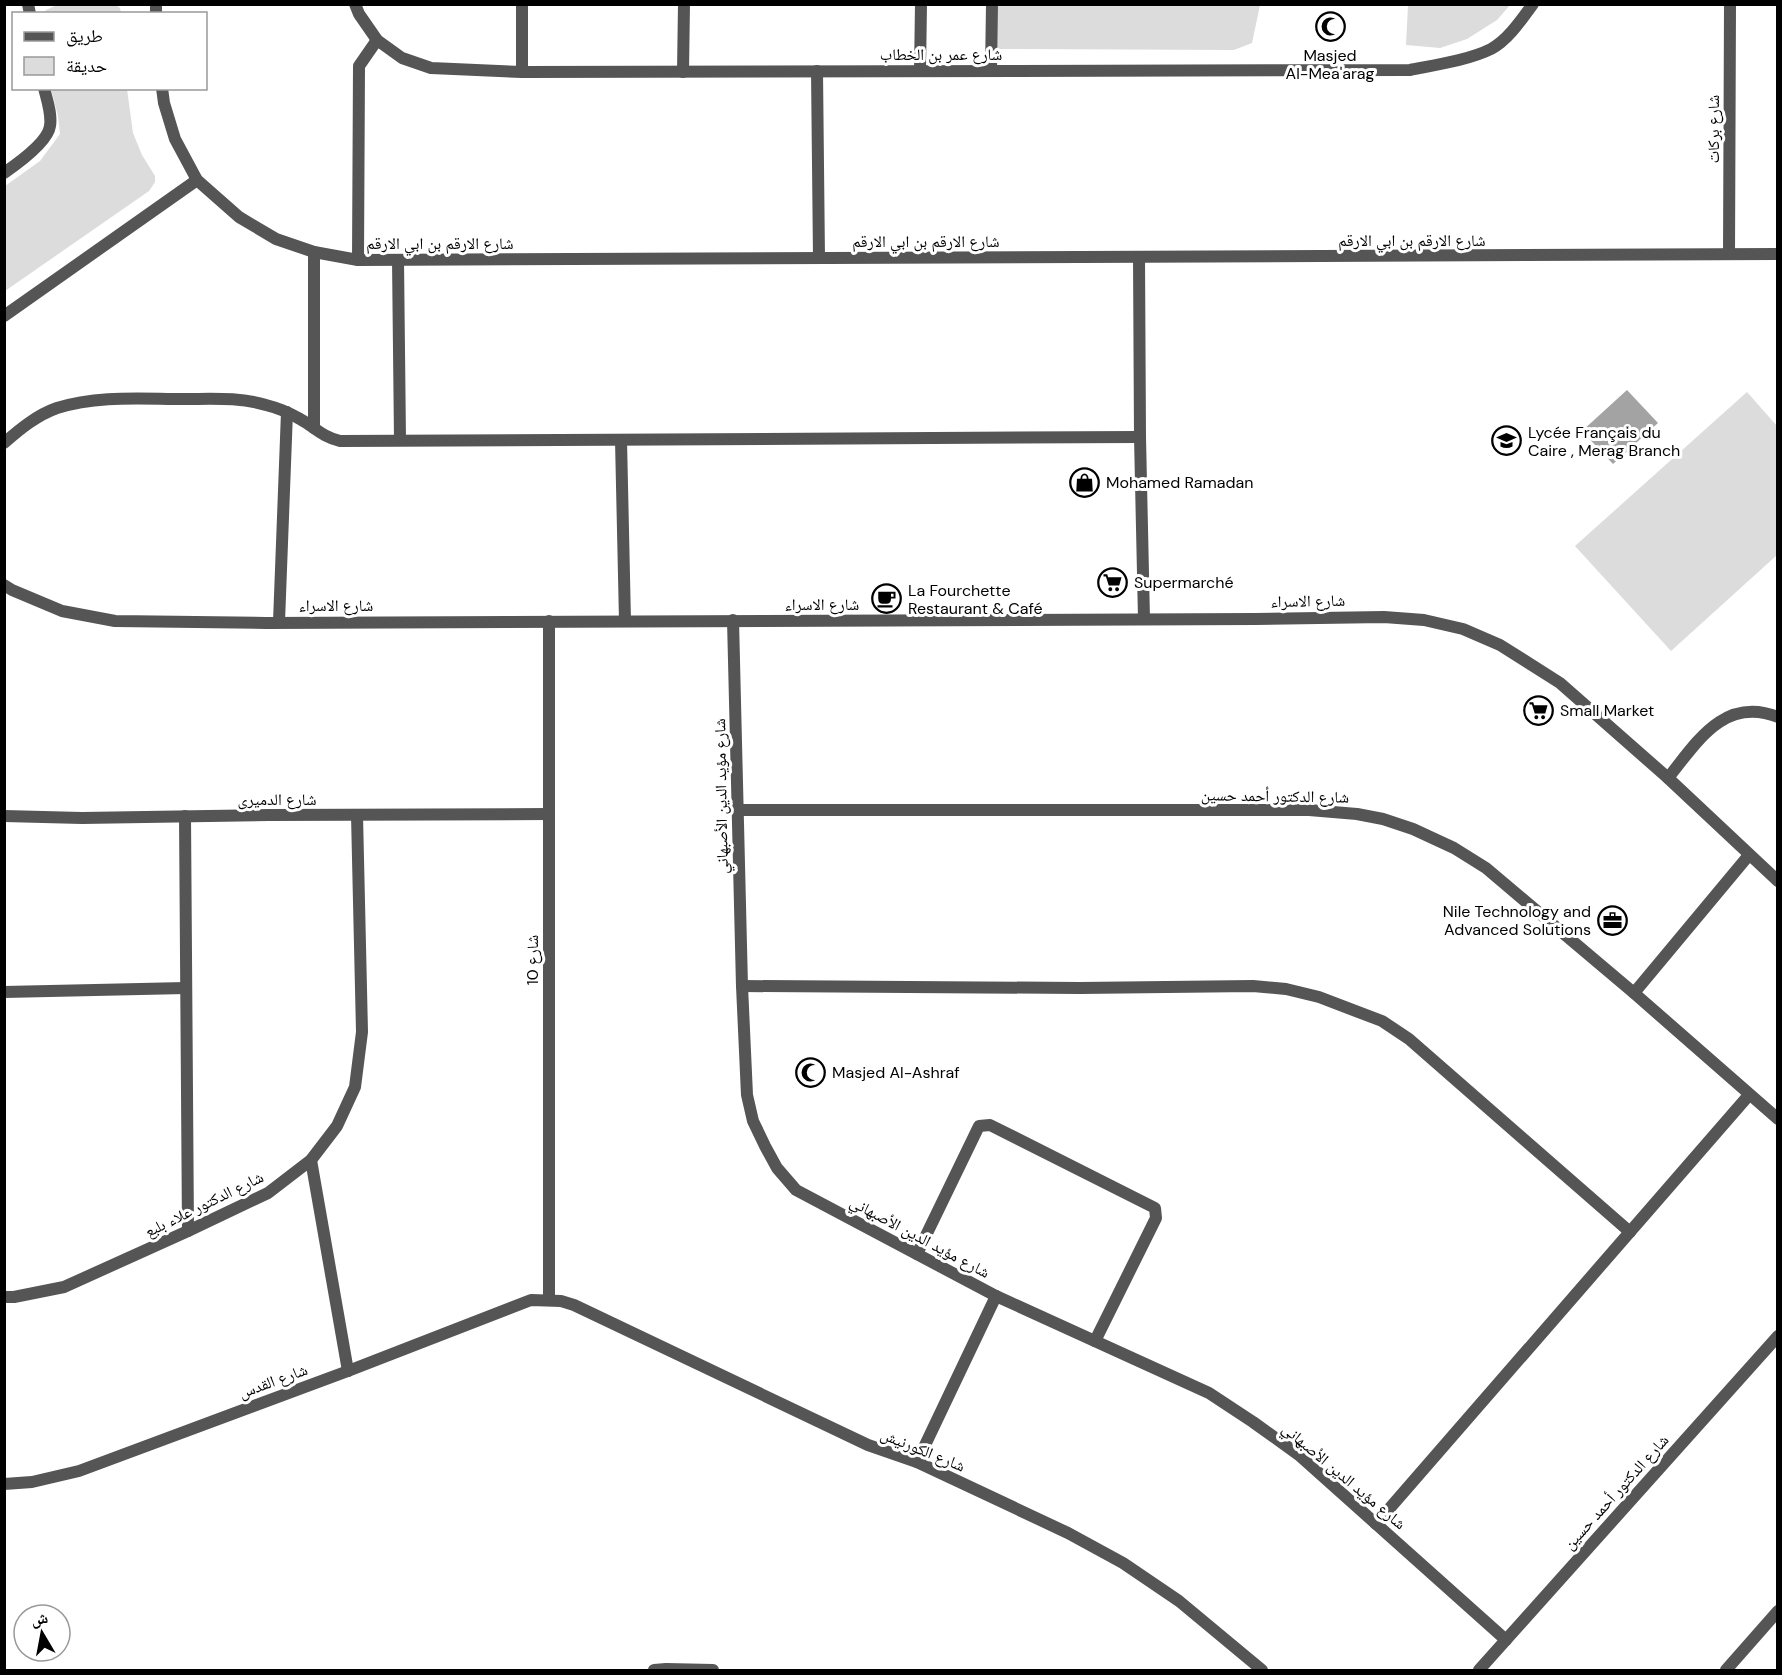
<svg xmlns="http://www.w3.org/2000/svg" width="1782" height="1675" font-family="'DM Sans','Noto Naskh Arabic',sans-serif">
	<rect width="100%" height="100%" fill="#fff"/>
	<g fill="#dcdcdc">
		<path d="M57,5h59l4,3 1,5h-78l3,-3z"/>
		<path d="M996,5h264l-8,38 -18,7 -238,-1z"/>
		<path d="M1408,5v-1l102,1 -13,15 -30,19 -27,9 -34,-3z"/>
		<path d="M51,89h76l6,44 9,22 13,21v6l-6,9 -144,100v-105l35,-25 20,-27 -2,-18z"/>
		<path d="M1747,392l30,34v129l-106,96 -96,-105z"/>
	</g>
	<path fill="#a3a3a3" d="M1627,390l31,33 -45,41 -31,-33z"/>
	<g fill="none" stroke-linecap="round" stroke-linejoin="round">
		<g stroke="#555" stroke-width="12">
			<path d="M28,4l2,10"/>
			<path d="M156,4v10"/>
			<path d="M355,4l4,10 18,26 25,18 29,10 91,4 888,-2c25,-5 59,-10 81,-21 17,-9 31,-30 42,-45"/>
			<path d="M522,4v68"/>
			<path d="M817,71l2,187"/>
			<path d="M920,71l1,-67"/>
			<path d="M991,71l1,-67"/>
			<path d="M683,72l1,-68"/>
			<path d="M162,88l2,15 11,36 22,41 42,37 37,22 38,13 44,8 1420,-6"/>
			<path d="M4,173c13,-9 44,-31 46,-47 2,-12 -3,-26 -6,-38"/>
			<path d="M1729,254l1,-250"/>
			<path d="M1139,257l1,180 4,182"/>
			<path d="M358,260l1,-194 18,-26"/>
			<path d="M398,260l2,180"/>
			<path d="M4,316l193,-136"/>
			<path d="M314,428v-176"/>
			<path d="M621,440l4,181"/>
			<path d="M4,443c16,-14 33,-28 53,-35 41,-13 85,-9 127,-9 28,0 56,-2 82,6 12,3 24,8 34,14 16,9 21,17 40,22l800,-4"/>
			<path d="M4,585l8,5 50,21 53,10 151,2 989,-4 129,-2 40,3 39,9 37,16 60,38 108,95 110,103"/>
			<path d="M733,620l9,366 5,109 6,26 12,25 12,22 19,22 200,106 213,97 44,29 46,33 207,185"/>
			<path d="M549,621v678"/>
			<path d="M279,622l8,-210"/>
			<path d="M1668,778c29,-36 56,-82 110,-61"/>
			<path d="M738,810h571l48,4 26,5 30,10 41,19 32,20 148,125 144,126"/>
			<path d="M4,816l78,2 187,-3 280,-1"/>
			<path d="M185,816l3,415"/>
			<path d="M742,986l338,2 173,-2 33,3 33,8 63,24 27,18 221,193"/>
			<path d="M4,992l182,-4"/>
			<path d="M1634,993l115,-138"/>
			<path d="M311,1160l37,211"/>
			<path d="M917,1254l62,-128 11,-1 165,83 1,10 -61,123"/>
			<path d="M4,1297h10l50,-10 124,-56 80,-38 43,-33 26,-34 18,-39 7,-55 -5,-217"/>
			<path d="M917,1462l79,-166"/>
			<path d="M4,1484l28,-2 47,-11 269,-100 183,-71 30,1 13,4 294,140 49,17 151,71 55,30 56,38 83,69"/>
			<path d="M1376,1524l373,-429"/>
			<path d="M654,1670l12,-1 47,1"/>
			<path d="M1479,1670l299,-334"/>
			<path d="M1726,1670l52,-59"/>
		</g>
	</g>
	<defs>
		<symbol id="mosque-ring" viewBox="-11 -11 22 22"><circle r="9.5" fill="#fff" stroke="#000" stroke-width="1.5"/><path d="M3.5-4.9A6 6 0 1 0 3.5 4.9A5 5 0 1 1 3.5-4.9Z" fill="#000"/></symbol>
		<symbol id="school-ring" viewBox="-11 -11 22 22"><circle r="9.5" fill="#fff" stroke="#000" stroke-width="1.5"/><path d="M0-5L7-2L0 1L-7-2ZM-4 1L0 2.5L4 1V4Q0 6-4 4Z" fill="#000"/></symbol>
		<symbol id="shop-ring" viewBox="-11 -11 22 22"><circle r="9.5" fill="#fff" stroke="#000" stroke-width="1.5"/><path d="M-5-2.5h2.3a2.7 3.5 0 0 1 5.4 0H5L5.5 6h-11ZM-1.5-2.5h3a1.5 2.3 0 0 0-3 0Z" fill="#000"/></symbol>
		<symbol id="supermarket-ring" viewBox="-11 -11 22 22"><circle r="9.5" fill="#fff" stroke="#000" stroke-width="1.5"/><path d="M-6-5.5h2.5l.6 2H6L4.5 2H-2.5L-4.4-4H-6ZM-1.5 3.2a1.3 1.3 0 1 0 .1 0ZM3 3.2a1.3 1.3 0 1 0 .1 0Z" fill="#000"/></symbol>
		<symbol id="cafe-ring" viewBox="-11 -11 22 22"><circle r="9.5" fill="#fff" stroke="#000" stroke-width="1.5"/><path d="M-5.5-4.5H6V0H3Q3 3.5 0 3.5H-2.5Q-5.5 3.5-5.5 0ZM3-3.2v2h1.7v-2ZM-6 4.5H4V6H-6Z" fill="#000"/></symbol>
		<symbol id="office-ring" viewBox="-11 -11 22 22"><circle r="9.5" fill="#fff" stroke="#000" stroke-width="1.5"/><path d="M-6-3h4V-5.5h4V-3h4V5H-6ZM-1-4.5V-3h2v-1.5ZM-6 0V1H6V0Z" fill="#000"/></symbol>
	</defs>
	<g fill-rule="evenodd">
		<use href="#mosque-ring" x="1314" y="10" width="33" height="33"/>
		<use href="#school-ring" x="1490" y="424" width="33" height="33"/>
		<use href="#shop-ring" x="1068" y="466" width="33" height="33"/>
		<use href="#supermarket-ring" x="1096" y="566" width="33" height="33"/>
		<use href="#cafe-ring" x="870" y="582" width="33" height="33"/>
		<use href="#supermarket-ring" x="1522" y="694" width="33" height="33"/>
		<use href="#office-ring" x="1596" y="904" width="33" height="33"/>
		<use href="#mosque-ring" x="794" y="1056" width="33" height="33"/>
	</g>
	<g text-anchor="middle" dominant-baseline="central" stroke-width="6" stroke-linejoin="round" paint-order="stroke">
		<g font-size="16" fill="#000" stroke="#fff">
			<text x="941" y="54">شارع عمر بن الخطاب</text>
			<text transform="translate(1713 129) rotate(-90)">شارع بركات</text>
			<text x="1412" y="240">شارع الارقم بن ابي الارقم</text>
			<text x="926" y="241">شارع الارقم بن ابي الارقم</text>
			<text x="440" y="243">شارع الارقم بن ابي الارقم</text>
			<text transform="translate(1308 601) rotate(-1)">شارع الاسراء</text>
			<text x="822" y="604">شارع الاسراء</text>
			<text x="336" y="605">شارع الاسراء</text>
			<text transform="translate(721 796) rotate(-91)">شارع مؤيد الدين الأصبهاني</text>
			<text transform="translate(1275 796) rotate(1)">شارع الدكتور أحمد حسين</text>
			<text x="277" y="799">شارع الدميرى</text>
			<text transform="translate(532 960) rotate(-90)">شارع 10</text>
			<text transform="translate(204 1204) rotate(-26)">شارع الدكتور علاء بلبع</text>
			<text transform="translate(920 1237) rotate(28)">شارع مؤيد الدين الأصبهاني</text>
			<text transform="translate(273 1381) rotate(-20)">شارع القدس</text>
			<text transform="translate(923 1450) rotate(22)">شارع الكورنيش</text>
			<text transform="translate(1344 1476) rotate(40)">شارع مؤيد الدين الأصبهاني</text>
			<text transform="translate(1616 1492) rotate(-48)">شارع الدكتور أحمد حسين</text>
		</g>
		<g font-size="16" fill="#000" stroke="#fff" text-anchor="start">
			<text x="1330" y="55" text-anchor="middle">Masjed<tspan x="1330" dy="18">Al-Mea'arag</tspan></text>
			<text x="1528" y="432">Lycée Français du<tspan x="1528" dy="18">Caire , Merag Branch</tspan></text>
			<text x="1106" y="482">Mohamed Ramadan</text>
			<text x="1134" y="582">Supermarché</text>
			<text x="908" y="590">La Fourchette<tspan x="908" dy="18">Restaurant &amp; Café</tspan></text>
			<text x="1560" y="710">Small Market</text>
			<text x="1591" y="911" text-anchor="end">Nile Technology and<tspan x="1591" dy="18">Advanced Solutions</tspan></text>
			<text x="832" y="1072">Masjed Al-Ashraf</text>
		</g>
	</g>
	<rect width="1782" height="1675" fill="none" stroke="#000000" stroke-width="12"/>
	<rect x="12" y="12" width="195" height="78" fill="#ffffff" stroke="#999999" stroke-width="1.5"/>
	<rect x="24" y="32" width="30" height="9" fill="#555555" stroke="#999999" stroke-width="1.5"/>
	<text x="66" y="42" font-size="18" fill="#000000">طريق</text>
	<rect x="24" y="57" width="30" height="18" fill="#dcdcdc" stroke="#999999" stroke-width="1.5"/>
	<text x="66" y="72" font-size="18" fill="#000000">حديقة</text>
	<g transform="translate(42 1633) rotate(350)"><circle r="28" fill="#ffffff" stroke="#999999" stroke-width="1.5"/>
	<path d="M0-4.5L10 22L0 15L-10 22Z" fill="#000000"/>
	<text y="-9" font-size="16" font-weight="bold" text-anchor="middle" fill="#000000">ش</text>
	</g>
</svg>
